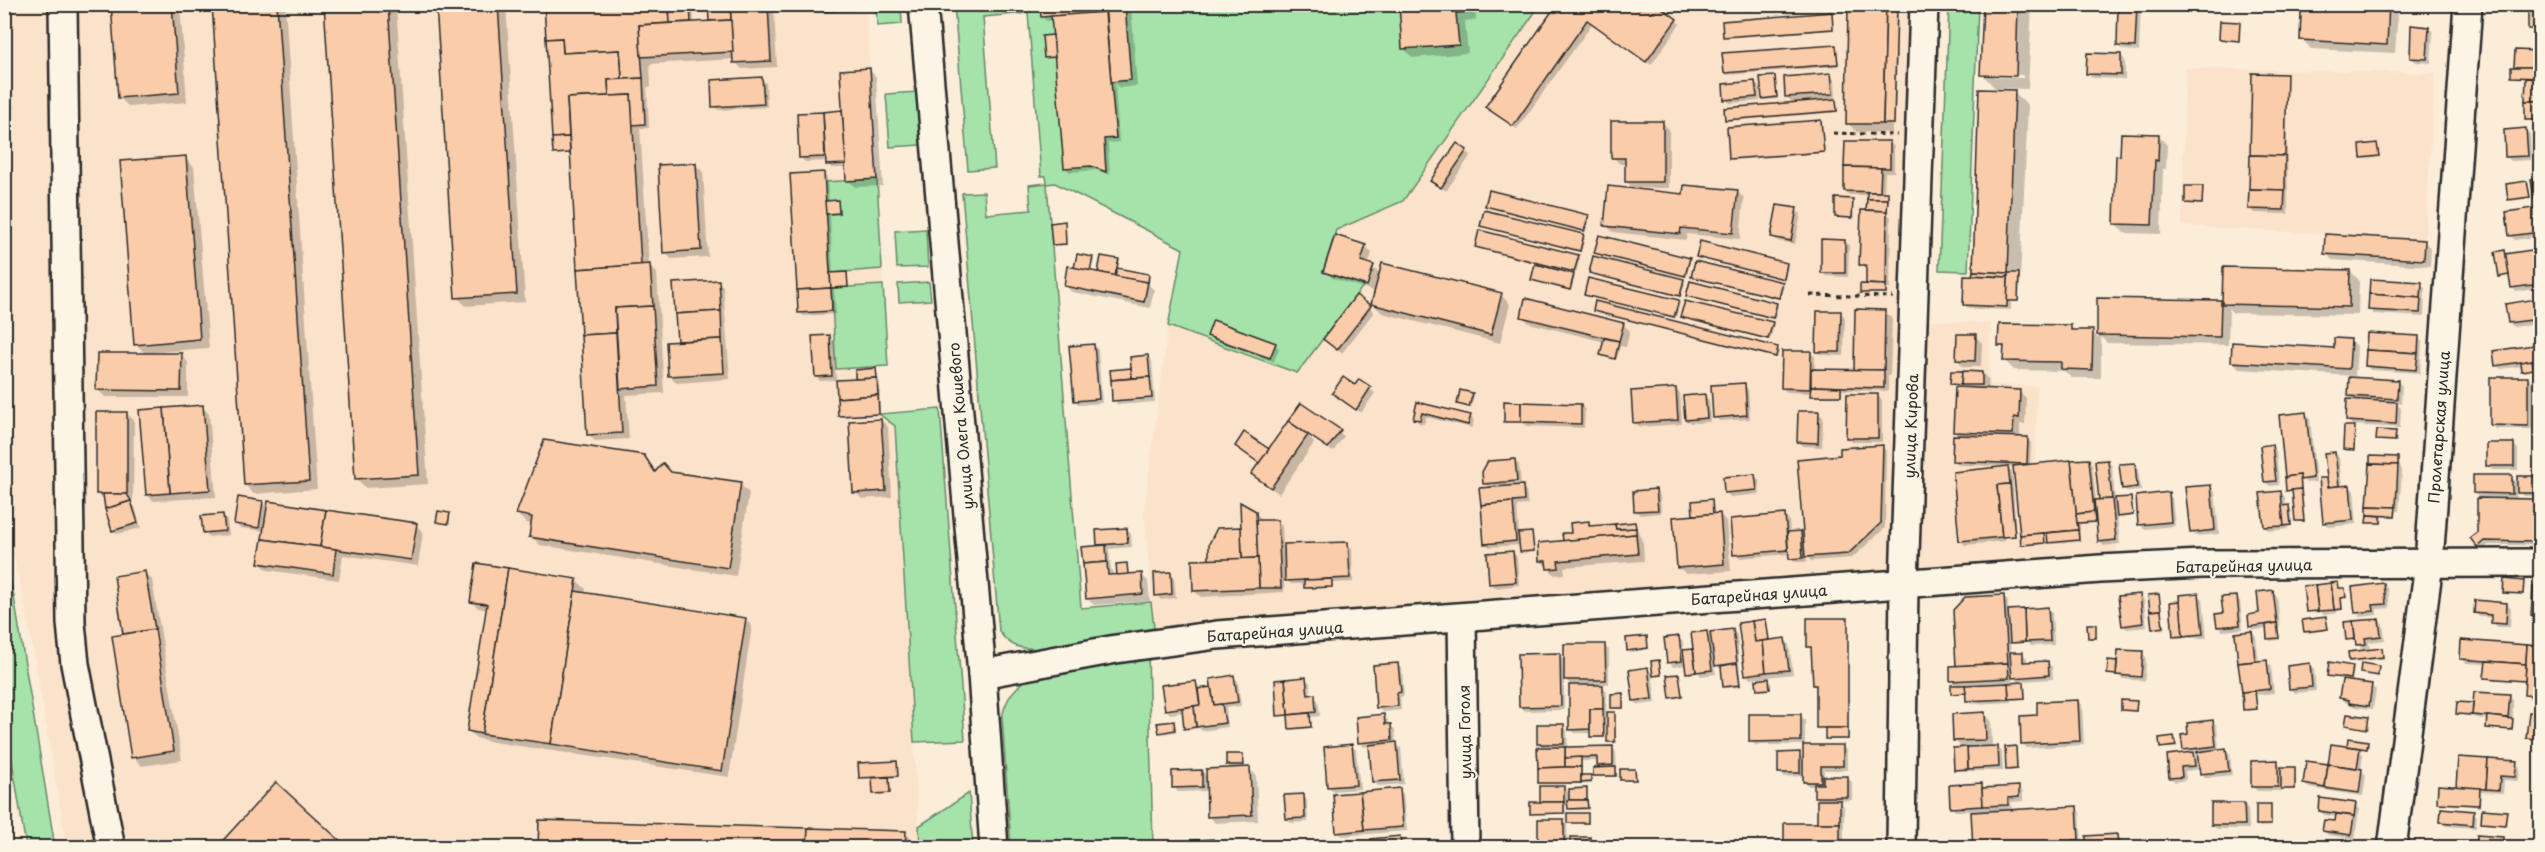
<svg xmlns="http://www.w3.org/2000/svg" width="2545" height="852" font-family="'Playpen Sans',sans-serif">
	<rect width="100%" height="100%" fill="#fcedd9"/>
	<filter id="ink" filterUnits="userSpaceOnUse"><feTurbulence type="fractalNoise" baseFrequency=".0167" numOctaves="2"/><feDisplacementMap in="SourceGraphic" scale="12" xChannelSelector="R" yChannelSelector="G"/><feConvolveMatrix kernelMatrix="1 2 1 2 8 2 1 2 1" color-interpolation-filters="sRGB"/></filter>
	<g filter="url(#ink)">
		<g fill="#fbe3cb">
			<path d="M4,5h862l22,361 -12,1 2,29 1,18 16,11 25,422h-853l-40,-232 -22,-94z"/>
			<path d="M1540,5h377l-20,568 -743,55 -10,-119 24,-183 130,47 25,-101 13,-42 67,-29z"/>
			<path d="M2185,68l250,5 -10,167 -243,-14z"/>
			<path d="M1923,320l68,3 -2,61 49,2 -3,78 73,-7 10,103 -204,12z"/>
		</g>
		<g fill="#a5e3ab" stroke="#68876b" stroke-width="1.5">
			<path d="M876,5h25l1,19 -25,2z"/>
			<path d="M954,5h586l-137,196 -67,29 -13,42 41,13 -67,88 -129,-47 15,-77 -128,-66 -8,1 34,424 70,-6 3,26c-31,6 -112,28 -138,18 -8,-3 -12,-8 -17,-15l-37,-438 22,-1 2,22 45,-4 -2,-25 18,-2 -1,-7h-5l-13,-163 -45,4 12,151 -27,2z"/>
			<path d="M1949,5h29l-10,266 -29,-1z"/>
			<path d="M918,92l3,53 -31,2 -4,-53z"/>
			<path d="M877,179l5,90 -52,4 -4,-59 13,-1 -1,-12h-13l-1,-19z"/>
			<path d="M926,229l2,38 -31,1 -2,-37z"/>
			<path d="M929,282l2,18 -32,2 -1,-18z"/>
			<path d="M883,285l5,81 -52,3 -5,-81z"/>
			<path d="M940,409l25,331 -51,2 -19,-316 -16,-12z"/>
			<path d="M5,559l9,38 41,250h-29l-21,-130z"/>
			<path d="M1148,654l5,193h-142l-9,-130c4,-19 13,-31 30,-41z"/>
			<path d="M969,793l4,54h-53l-1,-21z"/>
		</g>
		<g fill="#0003" fill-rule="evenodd">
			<path d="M112,4h68l7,98 -58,5 -10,-10z"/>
			<path d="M214,4h71l32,485 -63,5 -9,-9z"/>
			<path d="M325,4h71l32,480 -62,4 -9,-9z"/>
			<path d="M438,4h68l19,298 -59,4 -9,-9z"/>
			<path d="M546,4h147l1,19 16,-1 -1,-16 59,-2 6,6 3,57 -35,2 -7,-7v-3l-85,5 1,23h-4l2,41h-9l9,138 8,7 7,120 -38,2 3,44 -34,2 -7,-7 -16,-280h-17z"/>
			<path d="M824,4h36l1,6 -35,2z"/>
			<path d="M1041,4h90l6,82 -18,2 -4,-5 4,59 -11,1 2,32 -13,-5 -27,2 -5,-4 -9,-110 -10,-1 9,-18 -2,-19 -6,1 -5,-4z"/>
			<path d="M1400,4h97v2l-22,1 1,13 -11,1 3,32 -55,5 -9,-9z"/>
			<path d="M1558,4l81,7 37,9 4,4 -29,41 -59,-41 -75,105 -26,-18z"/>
			<path d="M1740,4h86v1l-82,6z"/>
			<path d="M1850,4h48l-3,122 -3,-1v8l-35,-1 -10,-9z"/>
			<path d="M1984,4h48l-4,85 -33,-1 -13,-14zM1993,74l30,1v3l-30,-1z"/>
			<path d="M2120,4h21l-2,47 -16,-1 -5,-4z"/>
			<path d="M2180,4h37v3z"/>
			<path d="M2299,4h91l8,8 -3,41 -84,-4 -9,-10 1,-24 -4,-3z"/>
			<path d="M2529,10h11v23l-7,-1 -4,-4z"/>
			<path d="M1831,14l3,16 -107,8 -2,-1z"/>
			<path d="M2239,24l1,18 -19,-3z"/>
			<path d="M2428,28l5,4 -2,31 -15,-1 -5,-4z"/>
			<path d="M1836,46l3,20 -112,9 -2,-2z"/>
			<path d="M2516,51l24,1v69l-14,-2 1,-40 -15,-2 6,-8z"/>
			<path d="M2121,55l4,5v19l-33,-1 -5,-4z"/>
			<path d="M870,70l6,7 7,109 -28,1 -7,-7 -1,-12h-16l-4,-7 -22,1 -4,-4 -3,-44 46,-2z"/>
			<path d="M1830,75l5,4 1,19h-3l4,4 1,10 -110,9 -2,-2 68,-15 -7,-7z"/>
			<path d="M2286,75l2,139 -34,-1 -4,-4z"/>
			<path d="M1774,78l4,21 -13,1 -2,-2z"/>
			<path d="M761,79l5,4 1,24 -49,3 -4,-4z"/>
			<path d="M1755,83l4,4 1,14 -30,2 -4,-4z"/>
			<path d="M2014,92l14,13 -9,197h-8v8l-42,-1 -5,-5 12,-27 -2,-2z"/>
			<path d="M4,107l10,3 -2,12 -8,-2z"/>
			<path d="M1821,121l4,32 -92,7 -2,-1z"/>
			<path d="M1662,122l7,7v59h-34v2l-8,-8 -1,-18h-6l-7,-7z"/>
			<path d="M2525,130l5,4 1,26 -20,1 -4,-4z"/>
			<path d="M2158,135l9,10 -1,24h-3l-2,65 -37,-1 -9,-10 7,-66z"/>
			<path d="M1846,142l44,1 4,4v25h-9l-1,21 5,2 -1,19 3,3 -1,71h-3v6l-26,-2 6,-6 1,-17 -7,-5 7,-69h-19l-4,-4z"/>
			<path d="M2377,144l3,13 -15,2 -2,-1z"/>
			<path d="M1457,145l14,10 -25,36 -14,-10z"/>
			<path d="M185,158l9,9 15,181 -54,4v3h26l7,7v35h-83l-7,-7 49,-35 -11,-11z"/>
			<path d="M696,165l7,6 5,86 -37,2 -6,-7z"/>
			<path d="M823,174l4,4 2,24 10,2 1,11h-10l3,59 14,-1 2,15 -15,1 2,25 -32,2 -5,-4z"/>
			<path d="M2540,180v24l-5,-4 -3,-19z"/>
			<path d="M2527,182l4,16 -20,3 -2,-2z"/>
			<path d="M2202,188l1,17 -15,-1 -2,-1z"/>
			<path d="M1737,192l7,6 -4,41 -53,-5 -1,6 -73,-8 -7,-7 78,-30z"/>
			<path d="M1852,200l2,19 -16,-1 -2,-1z"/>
			<path d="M1487,205l101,12 1,1 -3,14z"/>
			<path d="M2540,209v27l-25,4 -4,-4 -3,-22z"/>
			<path d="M1796,210l5,4 -6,30 -18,-3 -4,-4z"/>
			<path d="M1064,223l3,22 -12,1 -2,-1z"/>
			<path d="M1482,225l101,11 2,2 -4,14z"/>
			<path d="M1845,241l4,4 -1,32 -22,-1 -4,-4z"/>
			<path d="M2424,242l7,6 -1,18 -98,-6 -6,-7z"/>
			<path d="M1365,246l7,7 -4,12 13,9 120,21 9,9 -10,39 -118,-30 -9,-9 3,-12 -44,-14 -7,-7z"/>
			<path d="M1476,246l102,10 2,2 -4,15 -16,-4 -1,3 16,5 -4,13 -37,-9 -1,-1 4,-17z"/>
			<path d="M2537,250l3,4v34l-24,4 -4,-5 -2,-11h-10l4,-24 2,3z"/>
			<path d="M1596,253l93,6 1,2 -3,16z"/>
			<path d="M1697,256l90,9 1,1 -3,13z"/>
			<path d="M1102,257l16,3v10l32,7 -1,8 5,5 -4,18 -78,-16 -7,-6 10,-17 17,-11 2,2 -3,13 8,1z"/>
			<path d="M2225,269l125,2 9,9 -1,35 -125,-2 -4,-4 -1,36 -121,-2 -6,-6v41h-29l-8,-7 -50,-1 -9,-9v-11l-5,-5 70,-18 5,4 17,1 6,6 1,-39 121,3 4,3z"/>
			<path d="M1591,273l92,8 2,2 -4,14z"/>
			<path d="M1693,276l89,8 2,2 -4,13z"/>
			<path d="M718,282l5,4 7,93 -53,4 -7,-7 8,-33 -3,-58z"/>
			<path d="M2421,284l4,4 -1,29 -50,-3 -4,-4z"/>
			<path d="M1585,294l93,7 2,2 -4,15z"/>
			<path d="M1687,296l90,8 1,2 -3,13z"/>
			<path d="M2540,300v23l-26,4 -5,-4 -2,-18z"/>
			<path d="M1370,307l4,5 -32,41 -13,-10z"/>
			<path d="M1594,311l184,38 1,1 -2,8z"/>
			<path d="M1885,312l7,6 -2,58h-2v15l-46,-1v7h-28l-2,-4 -25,-1 -5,-4 29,-35 4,4v13l40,1z"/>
			<path d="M1840,313l5,4 -1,39 -22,-1 -5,-4z"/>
			<path d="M1522,316l101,8 7,7 -4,16 -6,-1 -3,13 -15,-5 3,-12 -76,-19z"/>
			<path d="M1682,317l90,7 2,1 -4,15z"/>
			<path d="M1209,335l66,9 4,4 -5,14 -61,-22z"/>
			<path d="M1975,336l7,7 -1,24h-17l-7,-7z"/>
			<path d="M829,337l5,4 2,39 -16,1 -4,-4z"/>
			<path d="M2418,337l4,5 -2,31 -49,-3 -5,-4z"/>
			<path d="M2350,340l7,7 -2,29 -116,-7 -7,-7 103,-13z"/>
			<path d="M1094,345l4,5 4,53 -22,2 -5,-4z"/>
			<path d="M2540,346v17l-6,1 1,6 -11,2 -2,-6 -21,3 -5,-4 -2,-12z"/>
			<path d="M1148,357l4,4 3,41 -37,3 -4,-5 1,-19 -3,-10 21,-1z"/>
			<path d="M876,370l4,13v32l-39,2 -1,-2 19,-35 -2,-2z"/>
			<path d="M1982,373l7,7 -1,10 31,1 7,7 -1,26h-5v15h7l4,4 -1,23 58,-6 4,5 4,37 4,-1 8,-39 4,4 3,34h17l2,16 -14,2 -3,-3 3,29 -16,2 -4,-4 -2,-19 -18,1v17l-28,3 -3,-7h-4l1,7 -22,2 -9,-79 -9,-1 6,6 4,65 -11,1v3l-40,4 -4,-4 41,-73v-2l-44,-1 -4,-5 5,-24 -5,-4 14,-43 -4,-3 -12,-3z"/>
			<path d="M2528,378l4,5v46h-37l-4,-4z"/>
			<path d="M1359,381l16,12 -14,20 -23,-16 18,-10z"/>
			<path d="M2398,382l4,4 -1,17h-5l5,5 -1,20 -48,-3 -5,-5 7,-19 -5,-5z"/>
			<path d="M1744,385l4,4 2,30 -31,2 -4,-4z"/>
			<path d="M1675,389l5,4 2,31 -43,3 -4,-5z"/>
			<path d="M1472,394l2,2 -3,12 -13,-5z"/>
			<path d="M1705,396l4,4 1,22 -20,1 -4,-4z"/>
			<path d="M1878,396l4,4v42h-30l-4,-4z"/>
			<path d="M1418,404l52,12 4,5 -2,7 -46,-11 -2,7 -5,-1 -4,-5z"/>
			<path d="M1301,405l43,31 -11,16 -25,-17 6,8 -35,51 -26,-20z"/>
			<path d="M1581,405l4,5 -1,18 -57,-2 -3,-3 -19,-2z"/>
			<path d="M203,407l6,7 7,83 -62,4 -7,-6z"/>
			<path d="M1818,413l5,4 -1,30 -19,-1 -4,-4z"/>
			<path d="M127,414l7,6 -1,80h-3l5,7 6,21 -24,6 -4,-4 -9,-30 -7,-7z"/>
			<path d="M2306,414l4,4 6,64 -10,1 -5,-5 4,44h-6l-5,-31 -6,-1z"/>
			<path d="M881,420l7,7 4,70 -30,2 -7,-7z"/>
			<path d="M2354,428l1,23h-9l-2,-2z"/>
			<path d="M2396,432l1,10 -19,-3z"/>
			<path d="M2514,445l4,4v21h-26l-5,-5z"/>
			<path d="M1882,446l4,5 -1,77 -33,30 -41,3 -5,-5 1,6h-12l-5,-8 -51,4 -5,-4 51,-38 4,4 1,13 10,-1 5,5 37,-80z"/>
			<path d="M2272,446l4,4 3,35 -9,1 -5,-4z"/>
			<path d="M2335,453l4,5 3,29 7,-1 5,5 3,33 -28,3 -4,-4 4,-44z"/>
			<path d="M643,457l14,15 83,12 9,9 -13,83 -196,-31 -9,-9 2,-12 -7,-1 -9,-9z"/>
			<path d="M2372,457l26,2 4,12 -3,40h-2l-1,6h-13l-1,7 -14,-2z"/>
			<path d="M1515,460l4,5 2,20 5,6 2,14 -11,1 2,28 14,1 2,17 -12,1 -2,-8 -31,2 -5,-4 5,-54 -6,-6z"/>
			<path d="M2134,464l4,5 3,22 -13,1 -5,-4z"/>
			<path d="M1755,476l4,4 1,14 -30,3 -4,-5z"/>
			<path d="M2511,477l7,7v-7h22v19h-17l-7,-7v11h24v45h-52l-5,5 -5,-4 3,-46 -7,-7z"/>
			<path d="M2210,486l5,5 4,43 -23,2 -5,-4z"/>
			<path d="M1655,491l5,4 1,18 -21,2 -4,-4z"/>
			<path d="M2280,492l5,5 1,10 5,2 1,17 -5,1 1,2 -19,2 -4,-4z"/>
			<path d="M2168,494l4,4 3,28 -31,3 -4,-5z"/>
			<path d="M1712,501l2,14 6,-1 6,7 5,50 -45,3 -7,-7 17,-51 -2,-2z"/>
			<path d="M262,502l6,6 148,17 7,7 -5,34 -75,-11 -4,25 -72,-10 -7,-7 5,-32 -25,-3 -5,-4z"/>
			<path d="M1255,513l5,4v5l17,-1 5,5 1,20 64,-2 5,4 1,34 -20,1v5l-26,1 -1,-5h-15l-7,-7v15l-83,5 -7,-6 19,-30z"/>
			<path d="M450,514v11l-12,-3z"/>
			<path d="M223,515l4,5 2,15 -20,2 -4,-4z"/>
			<path d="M1588,522l5,5 42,-3 8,19 1,18 -80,6 1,7 -10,1 -14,-14z"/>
			<path d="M1126,529l5,5 1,13 -23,2 2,19 3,8h6l6,-11 3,10 12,-1 7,7 2,20 -56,4 -7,-7 12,-51 -2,-15z"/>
			<path d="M1513,552l4,5 2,28 -24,3 -4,-5z"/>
			<path d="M145,573l7,7 30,180 -40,6 -9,-9 -9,-123z"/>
			<path d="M1170,573l4,5 2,20 -15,2 -4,-5z"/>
			<path d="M576,580l10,9 -1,5 160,25 7,7 -23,151 -236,-35 -17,-4 -7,-7 19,-121 -10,-2 -7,-7z"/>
			<path d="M2523,582l1,13 -20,-3z"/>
			<path d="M2338,584l2,6 6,1 1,8h-5l1,11 -6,1v2l-13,2 -5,-5v3l-11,-1z"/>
			<path d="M2384,585l4,4 2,19 -13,1v6l-16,2 -5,-5z"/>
			<path d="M2534,588l6,1v30l-8,-4z"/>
			<path d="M2273,592l4,4 3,31 -2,1 2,12 -10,1 -2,-12 -13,1 -5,-4 11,-11z"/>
			<path d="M2198,594l5,5 4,39h-30l-2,-2 4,-34z"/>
			<path d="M2140,595l4,5 3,27 -20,2 -4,-4z"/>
			<path d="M2159,595l5,34 -9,1 -2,-2z"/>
			<path d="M2004,597l4,4v10l40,-2 4,4 2,32 -23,1 -4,-5v2l-14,1 -3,-3 1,13 11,-1 5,5v6l21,-1 4,4 1,12 -32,2 4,4 1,14 -14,1v2l-40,2 -5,-4v-6l-14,-1 5,-6 -6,-6 5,-14zM2012,676l8,7 -8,1z"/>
			<path d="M2236,597l4,4 3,28 -20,2 -5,-4z"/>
			<path d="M2507,604l4,4 -1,19h-13l-5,-5 1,-4 -13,-1 -5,-4z"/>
			<path d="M2326,619l2,11 -21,3 -2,-2z"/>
			<path d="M1847,620l2,120h-21l-1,-11 -9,-2 -6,-79 -3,-1z"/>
			<path d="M2379,620l4,4 2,16 -16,2 1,9 11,-2 3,10 -32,3 -2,-1 14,-10 -7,-7v-4l-10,-1 -2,-15z"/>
			<path d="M1766,621l4,20 15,-1 4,4 4,30 -43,5 -4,-5 -6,-50z"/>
			<path d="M2095,625l2,14h-6l-1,-1z"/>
			<path d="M1733,630l4,5 4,52 -15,1 -3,-18 -9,-6 2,10 -15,2 -4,-5v2l-8,1 -2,-9 -14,2 -4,-5 10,-24 4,4 1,10 8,-2 3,3 12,-20 6,6z"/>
			<path d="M2252,632l4,5 3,26 7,-1 5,4 3,27 -18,2 2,15 -11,1 -10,-77z"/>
			<path d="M1646,637l3,12 -18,3 -2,-2z"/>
			<path d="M2463,642l77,6v52l-10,-1 -5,-5 1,-12 -38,-3 -1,-15 -21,-1 -4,-5z"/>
			<path d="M1604,645l5,5v34h-9l7,7 -2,47h-12l-2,-5h-16l-4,-4 2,-42 -9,-9v32l-40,1 -4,-4 39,-52 6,6z"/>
			<path d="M2142,653l4,4 -1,24 -23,-2 -5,-5v2l-9,-2 8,-12 2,2z"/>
			<path d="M1397,665l5,4 2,27 -4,1 1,13 -19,2 -4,-4z"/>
			<path d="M2309,665l5,4 2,22 -21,2 -5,-4z"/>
			<path d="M2352,667l2,2 -2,14 19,3 5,4 -3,19 -18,-2 -10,-5 -4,-4 3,-19 -16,-4z"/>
			<path d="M2379,667v9l-18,-4z"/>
			<path d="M1648,669l4,4 4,30 -17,2 -5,-4z"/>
			<path d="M1679,675l4,22 -10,2 -2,-2z"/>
			<path d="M1233,677l5,4 3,25 -15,2 2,19 -26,4 -3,-3 -12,2 -3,-18 -14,2 -4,-5 30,-27 5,8 12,-1z"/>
			<path d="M1766,677l4,4 1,9 -11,1 -2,-1z"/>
			<path d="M1306,679l4,4 1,13 7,4 2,16 -9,1 1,11 -20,2 -3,-14 -10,-1z"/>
			<path d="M1623,695l1,14h-10l-2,-2z"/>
			<path d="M2509,696l4,4v31l-24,-2 -1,-9 -31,-6 1,-10 17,1z"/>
			<path d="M2077,701l5,4 2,40 -57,3 -5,-5 17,-26z"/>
			<path d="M2136,702l1,10 -15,-2z"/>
			<path d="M1984,713l7,7 1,28 6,-1 4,5 1,19h-46l-2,-1 8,-21 -8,-8z"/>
			<path d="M1614,714l3,29h-7l-1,-2z"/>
			<path d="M2539,714v26l-9,-1 -2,-2z"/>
			<path d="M1384,716l4,4v5l7,4 1,14 5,5 3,36 -26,2 -4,-4 -4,-36 -6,1 -5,-5z"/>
			<path d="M1801,716l4,4v26h37l5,5v19h-23v7h23l5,5v18l-13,1 5,5v39h-55l-4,-4 33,-16 3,-23 -6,-6v-10h-6l-5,-4v-6l-20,1 -5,-5 20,-18 5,5v-14h-49l-5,-4z"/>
			<path d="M2368,718l1,12 -22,-5z"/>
			<path d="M1174,722l2,10 -14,2 -2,-2z"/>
			<path d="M2212,722l5,4 2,24h7l4,4 2,21 -27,3 -4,-9 -16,2 1,9 -11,2 -4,-5 18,-23 -5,-5 5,-13zM2199,752l1,9 -8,-8z"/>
			<path d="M1563,725l4,5 1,18h44l4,4 1,25h-21l-2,-2 9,-6 -4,-4v-4h-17v16h8l2,7h-51l-2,-1 5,-34 -5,-5z"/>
			<path d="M2174,738l3,10h-15z"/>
			<path d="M2350,740l19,4 -1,6 -10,-1 5,5 -2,16 5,5 -3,21 -54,-8 -5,-4 25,-18 3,-20 17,2z"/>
			<path d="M1352,746l4,4 4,39 -27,2 -4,-4z"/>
			<path d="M2016,748l2,22 -9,1 -1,-2z"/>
			<path d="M1243,755l2,14h4l7,6 2,46 -43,2 -6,-7 -1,-25 -30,1 -4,-5 27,-16 6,6 25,-8 -4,-4z"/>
			<path d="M2277,762l5,6 14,2v20h-12l-2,-2v3h-25l-4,-4z"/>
			<path d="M896,763l3,14 -9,1 1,16 -14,1 -3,-16 -13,-1z"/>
			<path d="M2516,763l4,4 -1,14 -15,-1 -1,13 -22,-1 -1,15 -42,-5 22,-14z"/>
			<path d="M1635,770l2,11 -16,-1z"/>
			<path d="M1981,785l4,4 33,-2 5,5v9l-12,1 1,9 64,-3 4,4 2,32h-6v4h-102l-2,-37h-17l-4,-4z"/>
			<path d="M1563,787l7,7 17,-4 2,20h-18l-2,-4h-4l1,8 -34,-1z"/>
			<path d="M1399,789l4,5 4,37 -65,5 -4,-4z"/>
			<path d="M1303,796l4,4 1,22 -17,1 -4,-4z"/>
			<path d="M2244,804l4,5 1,20h-32l-5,-4z"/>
			<path d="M2355,805l4,4 -4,30 -27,-4 -4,-4 12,-8 1,-6 -13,-2 -4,-4z"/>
			<path d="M2270,806l2,20 -12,1 -2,-2z"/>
			<path d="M2473,812l4,4 -1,12 -30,-2 -4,-5z"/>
			<path d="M2506,812l1,14 -24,-4z"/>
			<path d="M1587,814l2,10 -20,-2z"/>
			<path d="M1563,820l4,5 1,23h-28z"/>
			<path d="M905,833l5,4 -1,11h-369z"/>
			<path d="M2116,835l5,5v8h-33z"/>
			<path d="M1399,837l5,5v6h-30z"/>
			<path d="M2503,839l4,4v5h-30z"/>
		</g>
		<g fill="#facca9" stroke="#2b2b2b" stroke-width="1.5">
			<path d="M111,4h61l7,89 -61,5z"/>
			<path d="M212,4h65l32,477 -65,4z"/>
			<path d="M324,4h64l31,471 -64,4z"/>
			<path d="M436,4h62l19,290 -62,4z"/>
			<path d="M544,4h125l1,19 -31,2 4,53 -21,1 -2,-29 -57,3 -1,-15 -16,1z"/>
			<path d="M669,4h21l1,18 -21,1z"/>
			<path d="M730,4h38l3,57 -38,2z"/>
			<path d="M730,4l1,16 -22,1 -1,-16z"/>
			<path d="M822,4h37l1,5 -37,2z"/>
			<path d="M1040,4h65v8l-64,5z"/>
			<path d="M1105,4h20l6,76 -20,2z"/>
			<path d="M1399,4h68l1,8 -12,1 3,32 -57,4z"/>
			<path d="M1557,4h76l6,5 2,-5h15l21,15 -31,43 -59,-42 -74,106 -28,-19z"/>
			<path d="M1738,4h42l-42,4z"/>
			<path d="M1848,4h38l-3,120h-37z"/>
			<path d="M1886,4h11l-3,120h-11z"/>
			<path d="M1983,4h35l-2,72 -36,-1z"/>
			<path d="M2118,4h19l-2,43 -18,-1z"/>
			<path d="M2298,4h91l-2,41 -87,-5 1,-28h-4z"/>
			<path d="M2528,8l12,1v20h-12z"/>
			<path d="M1105,12l11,126 -12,1 2,33 -15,-6 -27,2 -13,-152z"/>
			<path d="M1832,12l1,17 -110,8 -1,-16z"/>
			<path d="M731,20l2,32 -92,5 -2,-32z"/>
			<path d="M2220,21l20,1 -1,19 -20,-2z"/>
			<path d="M2411,25l18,2 -2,32 -17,-1z"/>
			<path d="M1053,35l2,22 -11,1 -2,-22z"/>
			<path d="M562,38l1,15 57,-3 2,29 -14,1 1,16 -42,2 2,39 -17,1 -6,-99z"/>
			<path d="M1836,45l2,19 -114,9 -2,-20z"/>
			<path d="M2515,50l25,1v16h-26z"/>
			<path d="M2087,53l34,1v21l-35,-1z"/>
			<path d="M2511,67h29v11l-29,-1z"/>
			<path d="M870,68l7,111 -31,2 -6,-111z"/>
			<path d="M1831,73l2,21 -48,3 -1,-20z"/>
			<path d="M2252,73l35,1 -2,82 -35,-1z"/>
			<path d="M1775,76l2,21 -15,2 -2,-22z"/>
			<path d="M762,77l2,27 -52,3 -1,-27z"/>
			<path d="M643,78l2,46 -13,1 -1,-30 -22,1 -1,-16z"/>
			<path d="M2526,78l14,1v22h-15z"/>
			<path d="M1755,81l2,16 -33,3 -1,-16z"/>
			<path d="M1979,89l36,1 -7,183 -35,-2z"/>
			<path d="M631,95l10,170 -64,4 -10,-171z"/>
			<path d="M1836,99l1,12 -112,9 -1,-12z"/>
			<rect x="2525" y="101" width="15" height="19"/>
			<path d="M4,105l9,2 -3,14 -6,-1z"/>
			<path d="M842,110l4,54 -20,1 -3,-53z"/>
			<path d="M823,112l2,45 -26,1 -2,-45z"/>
			<path d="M1821,120l3,32 -95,7 -2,-32z"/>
			<path d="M1611,121h52v61h-38v-24h-14z"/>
			<path d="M2526,128l2,28 -23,1 -1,-27z"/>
			<path d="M2121,133l38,1 -1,27 -3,-1 -3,65 -38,-1 2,-69 4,1z"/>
			<path d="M569,137l1,16 -17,1 -1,-16z"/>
			<path d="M1845,141h45v27l-46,-1z"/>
			<path d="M1457,143l10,7 -26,38 -11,-7z"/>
			<path d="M2377,143l2,13 -18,2 -1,-13z"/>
			<path d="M2537,154h3v15h-1z"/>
			<path d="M2250,155l35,1v34l-36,-1z"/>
			<path d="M186,156l14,183 -66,6 -14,-184z"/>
			<path d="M696,163l5,87 -38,3 -5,-88z"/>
			<path d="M1844,167l37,1 -1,24 -36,-1z"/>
			<path d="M824,172l7,116 -34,2 -7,-116z"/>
			<path d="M2540,178v21l-6,1 -3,-21z"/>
			<path d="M2527,181l3,16 -22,3 -2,-16z"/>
			<path d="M1684,185l54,5 -5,43 -52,-5 -1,6 -76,-8 4,-40 75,8z"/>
			<path d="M2185,186h18l-1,18 -17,-1z"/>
			<path d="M2249,189l36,1 -1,20 -36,-1z"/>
			<path d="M1489,190l100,25 -5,16 -99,-25z"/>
			<rect x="1867" y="192" width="21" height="7"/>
			<path d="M1835,198l18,1 -1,19 -17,-1z"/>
			<path d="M1867,199h21l-1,12 -21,-1z"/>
			<path d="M838,200l1,13 -13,1 -1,-13z"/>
			<path d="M1777,205l20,3 -6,33 -20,-4z"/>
			<path d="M2540,207v25l-31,4 -3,-24z"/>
			<path d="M1484,210l100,24 -4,17 -100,-25z"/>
			<path d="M1861,210l26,1 -1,74 -20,-1v-19h-7z"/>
			<path d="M1065,221l1,23 -14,1 -2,-22z"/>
			<path d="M1479,230l100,25 -5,17 -99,-25z"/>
			<path d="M2325,234l100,6 -1,20 -100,-6z"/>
			<path d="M1335,235l31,10 -5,16 13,4 -7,21 -44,-14z"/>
			<path d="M1599,235l91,23 -5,18 -91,-23z"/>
			<path d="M1821,239l24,1v33h-24z"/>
			<path d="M1700,241l87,22 -3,16 -88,-22z"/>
			<path d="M2538,249l2,35 -29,4 -6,-34z"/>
			<path d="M2505,250l4,25 -10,2 -4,-25z"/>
			<path d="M1077,254l16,3 -3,14 -16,-3z"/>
			<path d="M1101,256l18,3 -4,17 -17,-4z"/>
			<path d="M1593,256l91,23 -4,17 -91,-23z"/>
			<path d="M1695,261l88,21 -4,16 -88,-21z"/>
			<path d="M1382,263l120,30 -11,42 -120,-31z"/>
			<path d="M650,264l3,42 -38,2 1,25 -35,2 -4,-66z"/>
			<path d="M1535,264l39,10 -4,16 -39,-10z"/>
			<path d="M1067,266l81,16 -4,20 -80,-16z"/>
			<path d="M2223,267l127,3 -1,37 -127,-3z"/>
			<path d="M1117,268l32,6 -1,8 -33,-6z"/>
			<path d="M1973,271l35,2v4l-36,-2z"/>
			<path d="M847,272l1,15 -17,1 -1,-15z"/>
			<path d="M2008,273h11l-1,28h-11z"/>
			<path d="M1964,275l44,2 -1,30 -44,-2z"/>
			<path d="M1588,278l91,22 -5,17 -90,-22z"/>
			<path d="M2370,279l52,3 -1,16 -52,-4z"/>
			<path d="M719,280l2,31 -46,3 -2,-31z"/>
			<path d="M1690,281l87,22 -4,15 -87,-22z"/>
			<path d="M1860,284l26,1v8h-26z"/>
			<path d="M831,288l1,23 -34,2 -1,-23z"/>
			<path d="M2369,294l52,4 -1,15 -52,-3z"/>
			<path d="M1356,295l15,11 -34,44 -14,-11z"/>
			<path d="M1525,298l99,25 -5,18 -98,-24z"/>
			<path d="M2097,298l124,2 -1,37 -123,-2z"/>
			<path d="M2536,299l3,20 -31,4 -3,-19z"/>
			<path d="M2536,299h4v13h-2z"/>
			<path d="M1595,301l183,46 -2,10 -183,-46z"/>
			<path d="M1685,301l88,21 -5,17 -88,-22z"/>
			<path d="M653,306l5,80 -38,3 -5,-81z"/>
			<path d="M1855,309l30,1 -1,60h-30z"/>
			<path d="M721,311l1,28 -45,2 -2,-27z"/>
			<path d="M1817,311h24l-1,41h-24z"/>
			<path d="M1213,320l63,23 -6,15 -63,-22z"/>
			<path d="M1999,324l72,1v5h22l-1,40 -31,-1v-7l-58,-1 1,-15h-6z"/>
			<path d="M616,333l6,100 -35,2 -6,-100z"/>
			<path d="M2367,333l52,3 -1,17 -52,-3z"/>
			<path d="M1957,334h19l-1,27 -19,-1z"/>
			<path d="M830,335l2,41 -17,1 -3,-41z"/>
			<path d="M1604,338l15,3 -4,18 -15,-4z"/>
			<path d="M2334,338l17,1 -2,30 -118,-7 1,-20 102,6z"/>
			<path d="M722,339l2,34 -56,3 -2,-34z"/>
			<path d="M1094,344l5,55 -25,2 -5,-55z"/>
			<path d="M2540,344v15l-45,7 -2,-15z"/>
			<path d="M2366,350l52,3 -2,17 -51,-4z"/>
			<path d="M1782,351h29l-1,38 -29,-1z"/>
			<path d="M97,353h85l-1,38 -85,-1z"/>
			<path d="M1148,355l2,22 -18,1 -2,-21z"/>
			<path d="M2532,360l2,9 -13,2 -1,-9z"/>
			<path d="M876,368l1,10 -22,1v-9z"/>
			<path d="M1131,368l1,10 -21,2 -1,-10z"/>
			<path d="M1811,369l73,1v18l-73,-2z"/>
			<path d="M1951,371h11l-1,14 -11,-1z"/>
			<path d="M1962,371l20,1v13h-21z"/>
			<path d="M1150,377l2,21 -40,3 -1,-21z"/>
			<path d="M1343,377l12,8 4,-6 12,8 -15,23 -24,-17z"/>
			<path d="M2349,377l49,3 -1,19 -49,-3z"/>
			<path d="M2490,377h38v49l-38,-1z"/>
			<path d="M877,378l1,17 -41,3 -1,-18z"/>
			<path d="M1745,383l2,32 -34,3 -2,-33z"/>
			<path d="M1811,386l30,1v9h-31z"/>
			<path d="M1955,387l65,3 -1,28 -5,-1 -1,17 -60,-2z"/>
			<path d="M1676,388l2,32 -45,3 -2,-32z"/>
			<path d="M1460,390l13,3 -4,14 -12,-3z"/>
			<path d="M1705,394l2,24 -22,2 -2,-24z"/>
			<path d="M1847,394h31v44h-32z"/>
			<path d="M878,395l1,19 -41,2 -1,-18z"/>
			<path d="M2347,399l50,3 -1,22 -50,-3z"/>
			<path d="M1504,401l17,1v20h-17z"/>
			<path d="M1417,402l54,13 -3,10 -46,-12 -2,7 -7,-1z"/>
			<path d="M1521,402l60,2v20l-60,-2z"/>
			<path d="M1301,403l40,27 -13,18 -40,-27z"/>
			<path d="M203,405l7,85 -40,3 -6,-85z"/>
			<path d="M164,408l6,85 -24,2 -7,-85z"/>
			<path d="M1798,411h21l-1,32 -21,-1z"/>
			<rect x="96" y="412" width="31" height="82"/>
			<path d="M2306,412l7,66 -13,2v-5l-15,2 -6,-62z"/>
			<path d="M881,419l5,72 -33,2 -4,-72z"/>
			<path d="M1288,421l20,14 -37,53 -20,-14z"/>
			<path d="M2344,426h11l-1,24 -11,-1z"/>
			<path d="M2377,430l19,1 -1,10 -19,-1z"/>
			<path d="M1244,432l25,17 -10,14 -24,-17z"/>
			<path d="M1953,435l75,2 -1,27 -75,-3z"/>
			<path d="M544,440l100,15 11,17 8,-9 8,9 70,10 -13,86 -199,-31 3,-20 -16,-3z"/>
			<rect x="2486" y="443" width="28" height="23"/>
			<path d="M2272,444l4,37 -12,1 -4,-36z"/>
			<path d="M1883,445l-2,78 -33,31 -43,3 -8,-98 43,-4v-7z"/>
			<path d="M2335,452l4,34 -11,1 -4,-34z"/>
			<path d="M2370,456l28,1v8l-28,-1z"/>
			<path d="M1515,459l2,22 -34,3 -1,-12 6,-11z"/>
			<path d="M2089,459l5,53 -18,2 -5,-54z"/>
			<path d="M2071,460l7,70 -58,5 -7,-69z"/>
			<path d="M2108,460l4,39 -13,1 -4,-39z"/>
			<path d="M2135,463l2,24 -15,2 -3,-25z"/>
			<path d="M2370,464l28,1 -2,42 -29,-1z"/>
			<path d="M2008,466l2,18 -13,1 5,52 -43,4 -6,-69z"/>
			<path d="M1755,474l2,16 -33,3 -1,-16z"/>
			<path d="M2300,475l1,14 -15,2 -1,-14z"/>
			<path d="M2473,475h39v19l-39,-1z"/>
			<rect x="2517" y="476" width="23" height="17"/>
			<path d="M2319,478h8l1,9 22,-2 3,35 -30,3z"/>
			<path d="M2010,484l5,52 -13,1 -5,-52z"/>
			<path d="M1523,485l1,16 -43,4 -2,-17z"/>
			<path d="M2211,485l4,45 -25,3 -5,-46z"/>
			<path d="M1656,489l2,21 -24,1 -1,-20z"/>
			<path d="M2301,489l3,32h-9l-3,-31z"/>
			<path d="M2281,491l3,35 -20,1 -4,-34z"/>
			<path d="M2169,492l2,30 -33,3 -2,-29z"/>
			<path d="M103,494h24l4,7 -26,8z"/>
			<path d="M238,497l25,4 -4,27 -25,-4z"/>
			<path d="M2131,497l2,18 -16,2 -2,-19z"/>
			<path d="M2477,498l57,1v16h3v27l-53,-1 -7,6 -7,-9 7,-5z"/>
			<path d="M1712,499l1,15 -20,1 -1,-14z"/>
			<path d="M2112,499l4,41 -18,2 -4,-42z"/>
			<path d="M2534,499h6v43h-3v-27h-3z"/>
			<path d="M131,501l7,22 -26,8 -7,-22z"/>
			<path d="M268,501l58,9 -6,37 -58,-8z"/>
			<path d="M1240,502l16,9 2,47 -16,1z"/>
			<path d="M1513,502l3,39 -32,3 -3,-39z"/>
			<path d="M2289,505l2,20 -7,1 -2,-20z"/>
			<path d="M2367,506l29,1 -1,9 -28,-1z"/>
			<path d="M326,510l91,13 -6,37 -91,-13z"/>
			<path d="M438,511l12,2 -2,11 -12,-2z"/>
			<path d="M2094,512l1,10 -18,1 -1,-9z"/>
			<path d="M1720,513l4,51 -47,4 -4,-51z"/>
			<path d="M223,514l2,17 -22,2 -2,-17z"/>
			<path d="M1785,514l3,36 -55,5 -3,-36z"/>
			<path d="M2367,515l14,1v7h-15z"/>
			<path d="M1256,520h22l3,68h-22z"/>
			<path d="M1589,521v5l26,-2 1,5 20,-1v6l-73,7 -1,-8h9l-1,-10z"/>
			<path d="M1635,522l1,6 -20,1 -1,-5z"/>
			<path d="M1241,527l1,32 -33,1v-16l8,-16z"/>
			<path d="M1127,528l1,15 -31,2 -1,-15z"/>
			<path d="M2078,530l1,10 -31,3 -1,-10z"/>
			<path d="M1801,531l2,27 -14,1 -2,-27z"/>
			<path d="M1532,532l2,19 -14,1 -2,-19z"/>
			<path d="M2044,533l1,10 -24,2 -1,-10z"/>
			<path d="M1636,534l2,20 -80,7 1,7 -12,1 -1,-8h-7l-1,-18z"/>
			<path d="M262,539l74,10 -3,25 -75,-11z"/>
			<path d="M1348,542l2,36 -65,3 -1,-37z"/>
			<path d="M1106,545l1,17 -24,2 -2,-17z"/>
			<path d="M1513,551l3,31 -27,2 -2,-31z"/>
			<path d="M1258,558l1,30 -66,3 -1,-31z"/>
			<path d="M1107,562l1,13 34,-2 1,21 -57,5 -3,-35z"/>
			<path d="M476,563l32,5 -26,166 -15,-3 20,-127 -17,-2z"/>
			<path d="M1127,563l1,11 -11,1 -1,-11z"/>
			<path d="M508,568l69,11 -26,165 -69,-10z"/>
			<path d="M145,571l10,58 -32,5 -9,-58z"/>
			<path d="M1171,572l1,22 -17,2 -1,-23z"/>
			<path d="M1332,579v8l-28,1v-8z"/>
			<path d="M2504,579l20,2 -1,13 -20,-1z"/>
			<path d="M2338,582l1,6h6l1,9 -5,1 1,11 -8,1 -3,-27z"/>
			<path d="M2331,583l3,27 -16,1 -3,-26z"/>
			<path d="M2384,583l2,21 -13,1 1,6 -19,2 -3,-26z"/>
			<path d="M2315,585l3,26 -12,1 -3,-26z"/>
			<path d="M2533,587h7v29l-9,-1z"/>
			<path d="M2273,590l4,33 -28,4 -1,-12 11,-2 -2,-21z"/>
			<path d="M575,591l171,27 -24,153 -171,-27z"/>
			<path d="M2199,593l4,41 -20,2 -4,-41z"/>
			<path d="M2140,594l3,29 -21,3 -4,-30z"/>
			<path d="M2159,594l2,16 -11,1 -2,-16z"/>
			<path d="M2004,595l4,68 -52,3 -3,-56 12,-13z"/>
			<path d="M2237,596l3,29 -23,2 -2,-13 8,-1 -2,-16z"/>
			<path d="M2475,600l32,3 -1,21 -15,-1v-8l-17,-2z"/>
			<path d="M2180,601l3,35 -10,1 -3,-35z"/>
			<path d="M2048,607l2,34 -25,1 -1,-33z"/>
			<path d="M2024,609l1,33 -15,1 -2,-33z"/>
			<path d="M2161,610l2,17 -11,2 -2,-18z"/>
			<path d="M2326,617l2,12 -24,3 -2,-12z"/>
			<path d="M1807,618h41v110h-32v-43h-3l-2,-38h-4z"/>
			<path d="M1766,619l3,21 -14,2 -3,-21z"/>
			<path d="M2379,619l2,17 -16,2 1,6 -10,1 -3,-24z"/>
			<path d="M1752,621l3,21 8,-1 3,31 -21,3 -7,-52z"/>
			<path d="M2353,621l2,18 -9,1 -2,-18z"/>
			<path d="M2277,623l2,15 -12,1 -1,-14z"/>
			<path d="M2087,624h9v14h-8z"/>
			<path d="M155,629l19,122 -43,7 -19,-122z"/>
			<path d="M1733,629l4,34 -22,3 -5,-34z"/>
			<path d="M1707,631l5,39 -16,2 -5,-39z"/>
			<path d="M2252,631l3,30 -17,2 -3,-30z"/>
			<path d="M1647,636l1,12 -21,3 -1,-13z"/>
			<path d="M1679,636l3,25 -15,2 -3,-25z"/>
			<path d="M1785,638l4,32 -23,2 -3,-31z"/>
			<path d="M2461,640l66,5 -1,19 -66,-5z"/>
			<path d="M1564,644h41l1,36h-42z"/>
			<path d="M2527,645l13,1v50l-16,-1z"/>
			<path d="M2382,648l1,9 -34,4 -1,-9z"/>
			<path d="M1693,649l3,23 -10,1 -3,-23z"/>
			<path d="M2118,650l25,1 -2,26 -25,-2z"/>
			<path d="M2010,652h13v10l25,-1 1,14 -37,3z"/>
			<path d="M1560,653l1,53 -42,1 -1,-53z"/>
			<path d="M1659,660l2,15 -8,1 -2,-15z"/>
			<path d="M2108,660l9,1 -1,14 -9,-1z"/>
			<path d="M2267,660l3,29 -28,3 -4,-29z"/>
			<path d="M2486,661l40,3 -1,17 -41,-3z"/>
			<path d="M2329,662l24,4 -2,13 -24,-3z"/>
			<path d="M1398,663l3,29 -4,1 1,13 -22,2 -3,-43z"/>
			<path d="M1737,663l3,22 -17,2 -2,-21z"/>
			<path d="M2008,663l1,15 -59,3v-15z"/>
			<path d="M2310,663l2,24 -23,2 -2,-23z"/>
			<path d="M2361,663l18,3 -1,10 -18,-3z"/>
			<path d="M1648,667l4,32 -19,2 -4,-31z"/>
			<path d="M1679,674l3,22 -12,2 -3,-23z"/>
			<path d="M1234,675l4,27 -24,3 -4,-26z"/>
			<path d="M1306,677l2,18 7,-1 1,18 -28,3 -3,-36z"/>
			<path d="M1769,678l1,11 -13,1 -1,-10z"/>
			<path d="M1285,679l3,36 -11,1 -2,-36z"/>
			<path d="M2342,680l30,4 -3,22 -20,-3v-3l-10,-2z"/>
			<path d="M1196,681l4,24 -35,5 -4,-25z"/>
			<path d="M2024,682l1,16 -16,1 -1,-16z"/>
			<path d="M2008,683l1,16 -43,2 -1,-16z"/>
			<path d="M1569,685h34v24h-13v20l-21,1z"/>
			<path d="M1951,685h14l1,8 -15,1z"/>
			<path d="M1211,687l3,18 8,-1 3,19 -29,4 -2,-21 6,-1 -2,-16z"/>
			<path d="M2255,691l2,18 -14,1 -1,-18z"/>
			<path d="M2474,692l36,2 -2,24 -36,-3z"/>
			<path d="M1623,693v15h-12v-14z"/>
			<path d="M2078,700l2,41 -59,3 -1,-28 17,-1v-13z"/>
			<path d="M2121,700l16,1 -1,10 -15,-1z"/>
			<path d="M2457,702l16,1 -1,12 -16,-1z"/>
			<path d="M1194,706l2,21 -12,2 -2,-21z"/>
			<path d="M1590,709h13l1,28h-14z"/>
			<rect x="1607" y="712" width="8" height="30"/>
			<path d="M1985,712l1,28 -33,1 -1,-27z"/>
			<path d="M2529,712l11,1 -2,26 -12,-1z"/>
			<path d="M1310,713l1,14 -22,2 -1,-14z"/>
			<path d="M1384,714l1,10h6l1,16 -34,3 -2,-26z"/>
			<path d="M1749,714h52v27l-52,1z"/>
			<path d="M2347,714l22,3 -2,12 -22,-4z"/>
			<path d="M2487,716l26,3 -1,11 -26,-2z"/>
			<path d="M2213,720l3,26 -33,4 -2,-15 7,-1 -1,-11z"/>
			<path d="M1174,721l1,9 -16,3 -2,-10z"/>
			<rect x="1537" y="724" width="27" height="20"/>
			<rect x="1825" y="728" width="23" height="11"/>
			<path d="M2174,736l2,10 -16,2 -1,-10z"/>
			<path d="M2348,738l20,3 -1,8 -20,-3z"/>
			<path d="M1397,742l3,38 -28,2 -3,-37z"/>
			<path d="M1352,744l4,41 -29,2 -3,-40z"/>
			<path d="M2331,744l29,4 -3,20 -29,-4z"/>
			<path d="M1803,745h40v21h-22v16h-18z"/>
			<path d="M1613,746v19l-16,1v-9l-32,1v-11z"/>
			<path d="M1998,746l1,21 -31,2 -1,-22z"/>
			<path d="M2016,746l1,23 -11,1 -1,-23z"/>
			<path d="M1537,747h28v20l-27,1z"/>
			<path d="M1967,747l1,22 -14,1 -1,-22z"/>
			<path d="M2226,748l3,23 -29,3 -3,-22z"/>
			<path d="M1800,752v21h-22v-20z"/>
			<path d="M2193,752l2,14 -14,1 1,10 -13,1 -2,-23z"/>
			<path d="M1226,754h17l1,11h-18z"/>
			<path d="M1581,757v10h-16v-9z"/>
			<path d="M2458,757l30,2 -2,30 -30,-2z"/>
			<path d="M2488,759l29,2 -2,16 -15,-1 -1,14 -13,-1z"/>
			<path d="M2278,760v27h-27v-26z"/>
			<path d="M897,761l1,15 -39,2 -1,-15z"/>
			<path d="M2306,761l22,3 -3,24 -22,-4z"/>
			<path d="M2328,764l34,5 -3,24 -34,-5z"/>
			<path d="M1250,767l2,48 -45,2 -1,-48z"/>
			<path d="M1565,767h16v16h-43v-15z"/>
			<path d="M1616,767v9h-23v-8z"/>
			<rect x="2281" y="767" width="14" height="22"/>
			<path d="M1620,769h15l1,11h-16z"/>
			<path d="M1202,770v17l-30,1v-17z"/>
			<path d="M1581,775h10v7l-10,1z"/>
			<path d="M1823,776h25v21h-34v-13h9z"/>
			<path d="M889,777l1,16 -17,1 -1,-16z"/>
			<path d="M276,782l72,66h-132z"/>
			<path d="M1982,783l1,23 -33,2 -1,-23z"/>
			<path d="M2438,785l42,3 -1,17 -42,-2z"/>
			<rect x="1540" y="786" width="24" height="16"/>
			<path d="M2019,786v11l-11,1v7l-25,1 -1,-18z"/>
			<path d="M1400,788l3,39 -39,3 -4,-38z"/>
			<path d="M1587,788v12h-18v-11z"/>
			<path d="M1360,792l4,38 -28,3 -3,-39z"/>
			<path d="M1304,794l1,24 -19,1 -2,-24z"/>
			<path d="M2320,798l36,5 -2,13 -35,-5z"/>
			<path d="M1567,800h20l1,8 -20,1z"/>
			<rect x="1817" y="800" width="23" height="23"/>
			<path d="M1530,802h34v11l-34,1z"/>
			<path d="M2211,803h33l1,22h-34z"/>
			<rect x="2256" y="804" width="15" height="21"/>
			<path d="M2077,806l2,34h-7l1,8h-100l-2,-36z"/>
			<path d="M2441,808l33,3 -1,14 -33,-3z"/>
			<path d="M2482,809l25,2 -2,14 -24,-2z"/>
			<rect x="1567" y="813" width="21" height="10"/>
			<path d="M2336,814l18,2 -3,19 -29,-4 2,-11 11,1z"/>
			<rect x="1538" y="819" width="26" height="27"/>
			<path d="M539,820l269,8 -1,20h-269z"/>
			<rect x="1784" y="823" width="56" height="18"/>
			<path d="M808,828l98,3 -1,17h-98z"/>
			<path d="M2117,834l1,14h-32v-12z"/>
			<path d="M2477,835l26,2v11h-27z"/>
			<path d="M1400,836l1,12h-29l-1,-9z"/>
			<rect x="1570" y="837" width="20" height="11"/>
			<path d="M1213,839v9h-12l-1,-8z"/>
			<path d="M1200,840l1,8h-36v-7z"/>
			<path d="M2453,842h11l-1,6h-10z"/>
			<rect x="1538" y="846" width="26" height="2"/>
		</g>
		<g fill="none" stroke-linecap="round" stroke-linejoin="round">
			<defs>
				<g id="minor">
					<path d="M63,4l8,619 4,41 36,184"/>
					<path d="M923,4l59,670 12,174"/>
					<path d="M1462,617l3,231"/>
					<path d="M982,674l134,-25 101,-14 883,-66 102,-5 338,-1"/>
					<path d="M1901,848l3,-265 20,-579"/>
					<path d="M2392,848l37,-285 39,-559"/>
				</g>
			</defs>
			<use href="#minor" stroke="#2b2b2b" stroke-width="32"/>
			<g stroke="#2b2b2b" stroke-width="3" stroke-dasharray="4.5 4.5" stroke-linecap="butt">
				<path d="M1833,133l64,2"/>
				<path d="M1810,295l83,2"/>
			</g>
			<use href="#minor" stroke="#fcf5e5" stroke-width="27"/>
		</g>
	</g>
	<g text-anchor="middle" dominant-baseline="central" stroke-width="4.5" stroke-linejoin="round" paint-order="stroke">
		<g font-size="15" fill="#2b2b2b" stroke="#fcf5e5">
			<text transform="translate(960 426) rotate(-95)">улица Олега Кошевого</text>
			<text transform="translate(1910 426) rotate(-88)">улица Кирова</text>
			<text transform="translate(2438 427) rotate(-86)">Пролетарская улица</text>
			<text transform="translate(2244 565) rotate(-1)">Батарейная улица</text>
			<text transform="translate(1759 594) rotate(-4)">Батарейная улица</text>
			<text transform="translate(1275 631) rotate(-4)">Батарейная улица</text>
			<text transform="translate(1464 732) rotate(-91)">улица Гоголя</text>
		</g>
	</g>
	<rect width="2545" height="852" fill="none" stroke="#fcf5e5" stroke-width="24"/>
	<rect x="12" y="12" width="2521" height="828" fill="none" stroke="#2b2b2b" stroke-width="2" filter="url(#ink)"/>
</svg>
